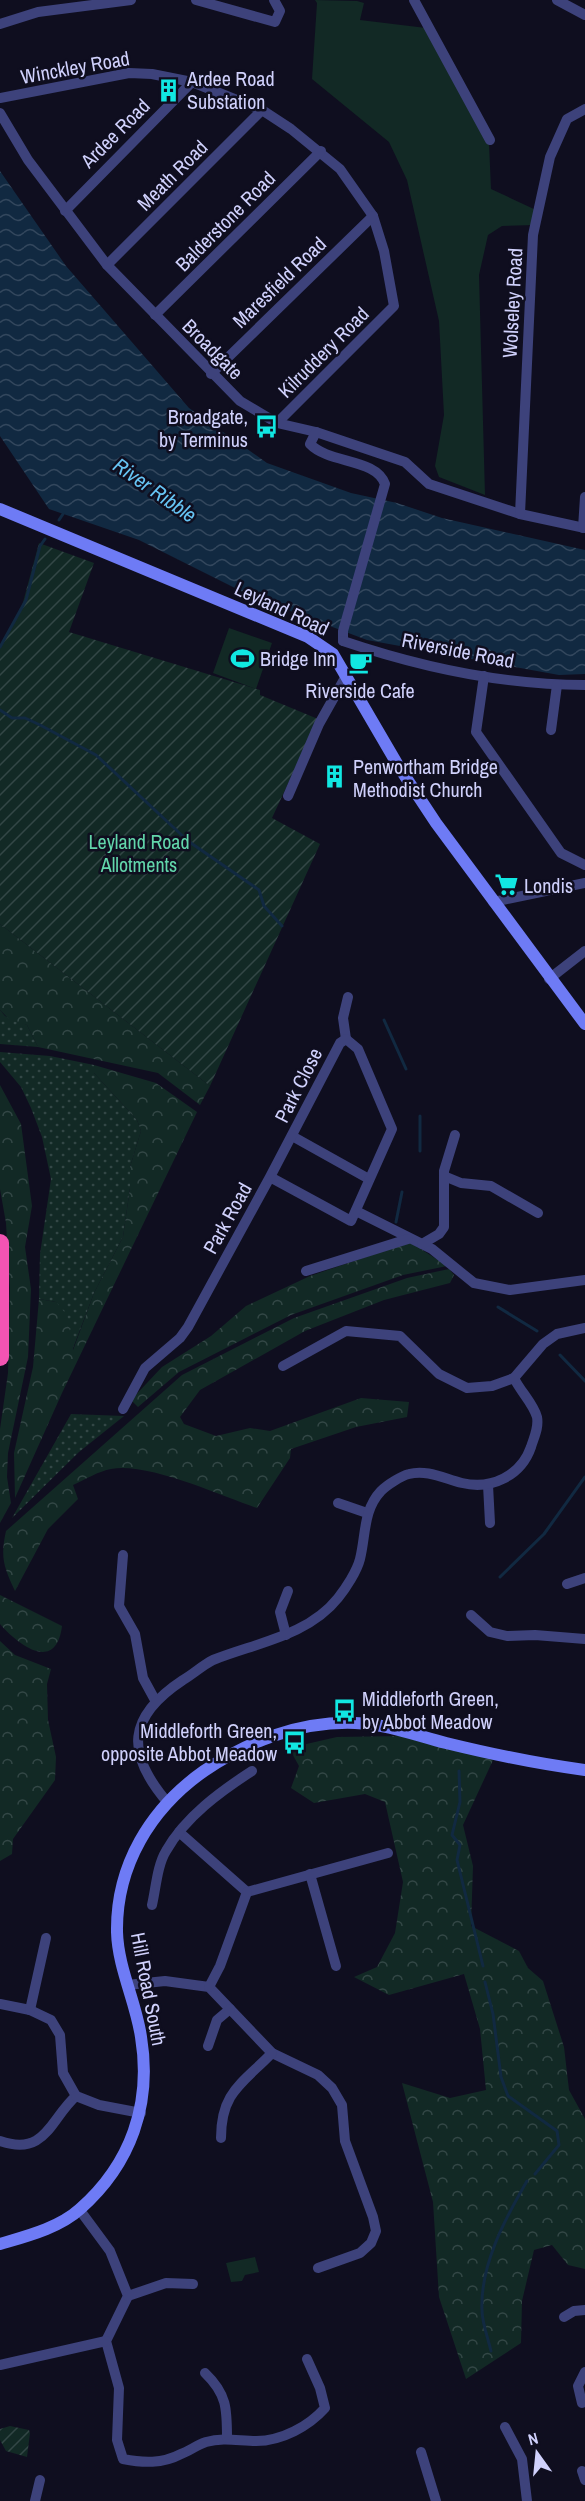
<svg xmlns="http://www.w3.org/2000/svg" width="585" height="2501" font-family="'Archivo Narrow',sans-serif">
	<defs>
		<pattern id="grass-dots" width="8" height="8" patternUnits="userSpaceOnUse" patternTransform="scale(1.5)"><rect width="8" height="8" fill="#122925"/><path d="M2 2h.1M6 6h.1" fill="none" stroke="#334746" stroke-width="1.8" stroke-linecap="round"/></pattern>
		<pattern id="forest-crowns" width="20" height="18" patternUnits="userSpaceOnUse" patternTransform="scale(1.5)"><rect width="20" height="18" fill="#122925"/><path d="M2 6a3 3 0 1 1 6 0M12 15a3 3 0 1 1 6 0" fill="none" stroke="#334746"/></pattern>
		<pattern id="garden-furrows" width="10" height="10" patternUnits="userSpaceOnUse" patternTransform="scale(1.5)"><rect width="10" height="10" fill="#122925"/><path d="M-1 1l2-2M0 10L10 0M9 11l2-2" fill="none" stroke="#334746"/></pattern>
		<pattern id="water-waves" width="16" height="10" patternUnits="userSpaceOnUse" patternTransform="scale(1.5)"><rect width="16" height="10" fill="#112941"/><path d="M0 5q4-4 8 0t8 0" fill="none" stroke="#33475d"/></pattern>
	</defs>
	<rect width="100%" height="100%" fill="#0f0e1f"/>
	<g fill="url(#grass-dots)">
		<path d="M0,1010l5,6 22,9 11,22 -38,-3z"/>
		<path d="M0,1052l50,4 44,9v8l43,47 4,11 -11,36v21l-7,49 -29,56 -22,58 -16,-49 -17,-3 1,-45 11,-75 -9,-42 -11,-29 -10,-21 -21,-25z"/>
		<path d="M71,1414l53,2 -45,36 -67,66z"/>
	</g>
	<g fill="url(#forest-crowns)">
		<path d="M0,924l210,162 -10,19 -42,-32 -120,-26 -11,-22 -17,-5 -10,-10z"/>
		<path d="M94,1065l62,18 41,29 -135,281 -47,105 -1,-45 19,-86 6,-68 17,3 11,13 6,35 21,-57 29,-56 7,-49v-21l11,-36 -4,-11 -43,-47z"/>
		<path d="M0,1085l21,39 11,82 -7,41 6,42 -3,68 -20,96 -1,24 4,26 -11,20v-94l8,-56 2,-85 -4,-65 -6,-34z"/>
		<path d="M410,1242l37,24 -44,9 -112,40 -112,57 -41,35 -7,-7 31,-33 49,-31 35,-30 64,-30z"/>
		<path d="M449,1269l5,6 -4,8 -66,17 -79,31 -105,59 -20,27 4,7 32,12 34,-8 20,3 91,-33 48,4 -2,15 -51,10 -65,22 -1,9 -33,50c-36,-12 -109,-46 -146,-39 -12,2 -27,11 -38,16l5,14 -30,30 -33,62c-11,-24 -15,-33 -9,-60l176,-156 112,-57 113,-40z"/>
		<path d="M0,1595l62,31c-6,47 -43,20 -62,-2z"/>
		<path d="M0,1641l15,14 36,14 -4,15 1,36 8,37 -1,23 -42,59 -1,15 -12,7z"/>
		<path d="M403,1736l91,22 -31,67 10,41 -2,60 48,25 9,17 15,13 21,66 5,43 16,29v150l-17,-4 -16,-20 -18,5 -12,51 -1,42 -55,36 -27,-82 -6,-95 -31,-119 48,15 36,-8 -6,-61 -16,-55 -75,21 -35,-18 23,-10 18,-34 8,-51 -18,-80 -20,-8 -51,9 -23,-15 8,-22 -10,-18 48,-11z"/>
	</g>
	<g fill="#122925">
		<path d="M315,0l42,1 7,2 -4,17 66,8 63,115 2,46 45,21 -2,15 -32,1 -14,9 -9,40 6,220 -46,-18 -4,-11 9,-51 -5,-94 -32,-141 -18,-38 -77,-63 5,-76z"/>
		<path d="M229,628l43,15 -16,46 -43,-16z"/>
		<path d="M255,2257l4,15 -14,3 -3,6 -11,1 -5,-19z"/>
	</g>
	<g fill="url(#garden-furrows)">
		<path d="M39,543l55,20 -25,69 191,58v5l58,24 -46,99 48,26 -110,242 -210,-162v-277l22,-41z"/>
		<path d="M10,2426l19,4 1,3 -3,24 -21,-6 -6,-11v-11z"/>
	</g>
	<path fill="url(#water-waves)" d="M0,171l66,95 123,142 78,55 84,30 46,10 45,15 143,32v124l-26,1 -192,-35 -114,-43 -114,-57 -90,-31 -49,-73z"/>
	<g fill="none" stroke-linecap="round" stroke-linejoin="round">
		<g stroke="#112941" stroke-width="3">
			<path d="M59,520l4,-6"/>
			<path d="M0,647l26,-47 14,-54 5,-7"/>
			<path d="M0,710l12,8h13l15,7 56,30 92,86 71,49 5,16 18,20"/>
			<path d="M384,1020l22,49"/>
			<path d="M420,1151v-35"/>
			<path d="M396,1222l6,-30"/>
			<path d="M498,1307l39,24"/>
			<path d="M560,1355l25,26"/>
			<path d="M500,1577l44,-43 41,-57"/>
			<path d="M459,1771l1,31 -8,33 8,10 -3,15 26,106"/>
			<path d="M485,1982l8,32 8,63 7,19 49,35 2,14 -24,29"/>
			<path d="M491,2351c-3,-13 -9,-28 -9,-41 -2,-45 23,-91 45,-129"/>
		</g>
		<g stroke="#3d427b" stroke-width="10">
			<path d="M196,0l79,22 5,-11 -6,-11"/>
			<path d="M414,0l76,140"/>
			<path d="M557,0l28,15"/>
			<path d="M0,24l38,-12 93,-12"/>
			<path d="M0,98l129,-25 23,1 40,8 70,28 29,19 49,40 33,47 11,35 10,55 -117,117"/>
			<path d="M0,113l28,47 79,105 133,136 37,22 39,9 89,30 24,22 91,30 65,14"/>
			<path d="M65,211l127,-129"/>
			<path d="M107,265l155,-155"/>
			<path d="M155,315l166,-164"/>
			<path d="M211,374l162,-158"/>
			<path d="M316,432l-6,12c19,20 66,14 75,40l-42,147v10"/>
			<path d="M520,514l13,-279 17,-78 17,-38 18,-10"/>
			<path d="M583,528l2,-31"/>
			<path d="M343,641c77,26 161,44 242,44"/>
			<path d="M484,676l-8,56 85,121 24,12"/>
			<path d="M551,730l6,-45"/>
			<path d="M288,796l31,-72 27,-48"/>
			<path d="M493,902l92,-19"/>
			<path d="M549,979l36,-28"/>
			<path d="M346,1039l-3,-21 5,-21"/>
			<path d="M292,1136l77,43"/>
			<path d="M444,1176l17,7 30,3 47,27"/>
			<path d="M356,1211l76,38 42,34 36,7 75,-10"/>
			<path d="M422,1244l17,-10 5,-7v-56l11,-36"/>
			<path d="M306,1271l102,-32"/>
			<path d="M283,1366l63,-35 54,5 39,38 28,14 25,-2 22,-8"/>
			<path d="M123,1409l22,-41 35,-30 8,-11 82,-150 70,-134 6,-4 12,10 34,80 -41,92 -81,-44"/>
			<path d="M488,1485l2,38"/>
			<path d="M338,1503l29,10"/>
			<path d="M123,1555l-4,51 16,28 8,44 12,22"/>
			<path d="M567,1584l18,-6"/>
			<path d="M471,1615l19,17 17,4 28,-1 50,4"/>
			<path d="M286,1635l-6,-23 8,-21"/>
			<path d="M168,1803c-43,-50 -41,-86 15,-123 10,-6 20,-15 30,-20 42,-17 95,-24 125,-62 8,-10 19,-27 22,-39 6,-24 3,-49 21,-68 6,-6 20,-15 28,-17 18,-5 36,5 53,9 29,7 59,-7 69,-36 3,-10 8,-19 6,-30 -4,-14 -17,-26 -23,-39l29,-34 14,-10 28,-6"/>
			<path d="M179,1832l68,60"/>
			<path d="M310,1874l26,92"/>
			<path d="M247,1892l141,-39"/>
			<path d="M152,1905c4,-17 5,-39 14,-54 19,-34 55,-60 86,-80"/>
			<path d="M127,1985l38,-4 44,6 63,66 46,22 14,13 10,17 3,36 28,76 3,14 -5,12 -11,10 -42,15"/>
			<path d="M209,1987l11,-21 27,-74"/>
			<path d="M0,2004l30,6 21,10 9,15 3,38 13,23c-26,23 -30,61 -76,45"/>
			<path d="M30,2010l16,-72"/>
			<path d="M208,2046l9,-26 13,-11"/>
			<path d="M76,2096l23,9 42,8"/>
			<path d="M221,2138c0,-46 21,-54 51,-85"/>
			<path d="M79,2209l31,42 18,45 -22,45 13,47 -2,52 6,19c20,4 39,5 58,-5 8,-3 16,-9 25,-12 18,-5 33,-1 50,-1 26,0 53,-15 69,-33l-5,-20 -13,-29"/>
			<path d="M128,2296l38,-13 27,1"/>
			<path d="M564,2317l10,-6 11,-1"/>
			<path d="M0,2365l106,-24"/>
			<path d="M205,2373c22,21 22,36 22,65"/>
			<path d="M582,2403l-4,-17 7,-14"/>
			<path d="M505,2427l17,32 5,42"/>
			<path d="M421,2452l15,49"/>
			<path d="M582,2471l3,9"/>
			<path d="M35,2501l5,-21"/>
		</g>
		<g stroke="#6e7bf5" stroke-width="12">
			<path d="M0,509l308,128 25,17 66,113 37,56 149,201"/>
			<path d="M0,2244c27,-8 59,-16 80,-35 51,-45 72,-105 61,-172 -5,-35 -23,-69 -24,-105 -1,-66 33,-123 87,-161 44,-30 97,-50 151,-48 32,1 60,12 91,20 45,11 93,21 139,27"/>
		</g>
		<path stroke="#f354b3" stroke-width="18" d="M0,1243v114"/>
	</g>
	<defs>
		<symbol id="building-bare" viewBox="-9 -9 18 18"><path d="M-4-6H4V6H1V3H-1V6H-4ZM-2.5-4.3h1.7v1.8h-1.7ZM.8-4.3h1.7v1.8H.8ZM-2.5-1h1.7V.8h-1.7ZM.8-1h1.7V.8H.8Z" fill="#11e7e2" stroke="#0f0e1f" stroke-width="2.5" paint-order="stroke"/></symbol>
		<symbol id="bus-bare" viewBox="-9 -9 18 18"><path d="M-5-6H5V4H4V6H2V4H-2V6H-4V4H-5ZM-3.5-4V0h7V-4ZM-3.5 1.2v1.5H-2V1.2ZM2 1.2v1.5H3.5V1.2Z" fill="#11e7e2" stroke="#0f0e1f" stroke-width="2.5" paint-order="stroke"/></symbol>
		<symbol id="stadium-bare" viewBox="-9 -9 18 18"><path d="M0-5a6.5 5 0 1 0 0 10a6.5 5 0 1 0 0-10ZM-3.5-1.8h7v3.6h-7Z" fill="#11e7e2" stroke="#0f0e1f" stroke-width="2.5" paint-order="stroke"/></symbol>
		<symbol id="cafe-bare" viewBox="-9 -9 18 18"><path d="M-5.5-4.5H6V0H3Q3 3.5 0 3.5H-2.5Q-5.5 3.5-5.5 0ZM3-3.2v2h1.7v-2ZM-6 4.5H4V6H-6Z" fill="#11e7e2" stroke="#0f0e1f" stroke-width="2.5" paint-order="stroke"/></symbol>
		<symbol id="supermarket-bare" viewBox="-9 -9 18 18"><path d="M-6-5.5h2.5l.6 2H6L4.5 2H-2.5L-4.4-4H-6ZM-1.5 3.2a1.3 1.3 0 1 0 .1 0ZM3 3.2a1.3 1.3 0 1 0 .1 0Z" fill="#11e7e2" stroke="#0f0e1f" stroke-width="2.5" paint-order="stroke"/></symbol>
	</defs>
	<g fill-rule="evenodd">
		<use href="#building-bare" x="152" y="74" width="33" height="33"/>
		<use href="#bus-bare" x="250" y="410" width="33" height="33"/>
		<use href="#stadium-bare" x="226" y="642" width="33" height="33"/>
		<use href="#cafe-bare" x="344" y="646" width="33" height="33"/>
		<use href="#building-bare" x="318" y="760" width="33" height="33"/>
		<use href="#supermarket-bare" x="490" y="868" width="33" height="33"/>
		<use href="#bus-bare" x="328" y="1694" width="33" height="33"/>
		<use href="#bus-bare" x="278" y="1726" width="33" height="33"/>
	</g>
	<g text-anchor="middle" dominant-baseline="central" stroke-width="5" stroke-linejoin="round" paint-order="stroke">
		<g font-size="20" fill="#d0d1fc" stroke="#0f0e1f">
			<text transform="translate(75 67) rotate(-10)">Winckley Road</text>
			<text transform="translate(115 133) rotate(-45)">Ardee Road</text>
			<text transform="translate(172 175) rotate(-45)">Meath Road</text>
			<text transform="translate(225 221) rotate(-45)">Balderstone Road</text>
			<text transform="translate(279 282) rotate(-44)">Maresfield Road</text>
			<text transform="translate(512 303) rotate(-87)">Wolseley Road</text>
			<text transform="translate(213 349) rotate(45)">Broadgate</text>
			<text transform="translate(323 352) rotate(-45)">Kilruddery Road</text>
			<text transform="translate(282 608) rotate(25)">Leyland Road</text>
			<text transform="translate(458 650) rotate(11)">Riverside Road</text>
			<text transform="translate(298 1085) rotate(-63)">Park Close</text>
			<text transform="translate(227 1218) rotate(-61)">Park Road</text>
			<text transform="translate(149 1989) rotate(79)">Hill Road South</text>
		</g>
		<g font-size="20" fill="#d0d1fc" stroke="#0f0e1f" text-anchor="start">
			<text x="187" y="78">Ardee Road<tspan x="187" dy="23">Substation</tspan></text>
			<text x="248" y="416" text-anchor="end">Broadgate,<tspan x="248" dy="23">by Terminus</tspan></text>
			<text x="260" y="658">Bridge Inn</text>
			<text x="360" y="690" text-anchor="middle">Riverside Cafe</text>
			<text x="353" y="766">Penwortham Bridge<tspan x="353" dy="23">Methodist Church</tspan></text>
			<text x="524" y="885">Londis</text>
			<text x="362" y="1698">Middleforth Green,<tspan x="362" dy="23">by Abbot Meadow</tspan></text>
			<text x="277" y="1730" text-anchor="end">Middleforth Green,<tspan x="277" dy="23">opposite Abbot Meadow</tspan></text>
		</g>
		<g font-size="20" fill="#62d6ab" stroke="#0f0e1f">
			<text x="139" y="841">Leyland Road<tspan x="139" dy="23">Allotments</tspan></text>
		</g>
		<g font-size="21" font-style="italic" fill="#66c4f4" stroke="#0f0e1f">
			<text transform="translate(155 490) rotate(35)">River Ribble</text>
		</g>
	</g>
	<g transform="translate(537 2453) rotate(345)" stroke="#0f0e1f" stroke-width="4.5" paint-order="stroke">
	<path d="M0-4.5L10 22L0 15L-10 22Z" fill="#d0d1fc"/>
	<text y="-9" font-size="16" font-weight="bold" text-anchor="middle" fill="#d0d1fc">N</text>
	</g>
</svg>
